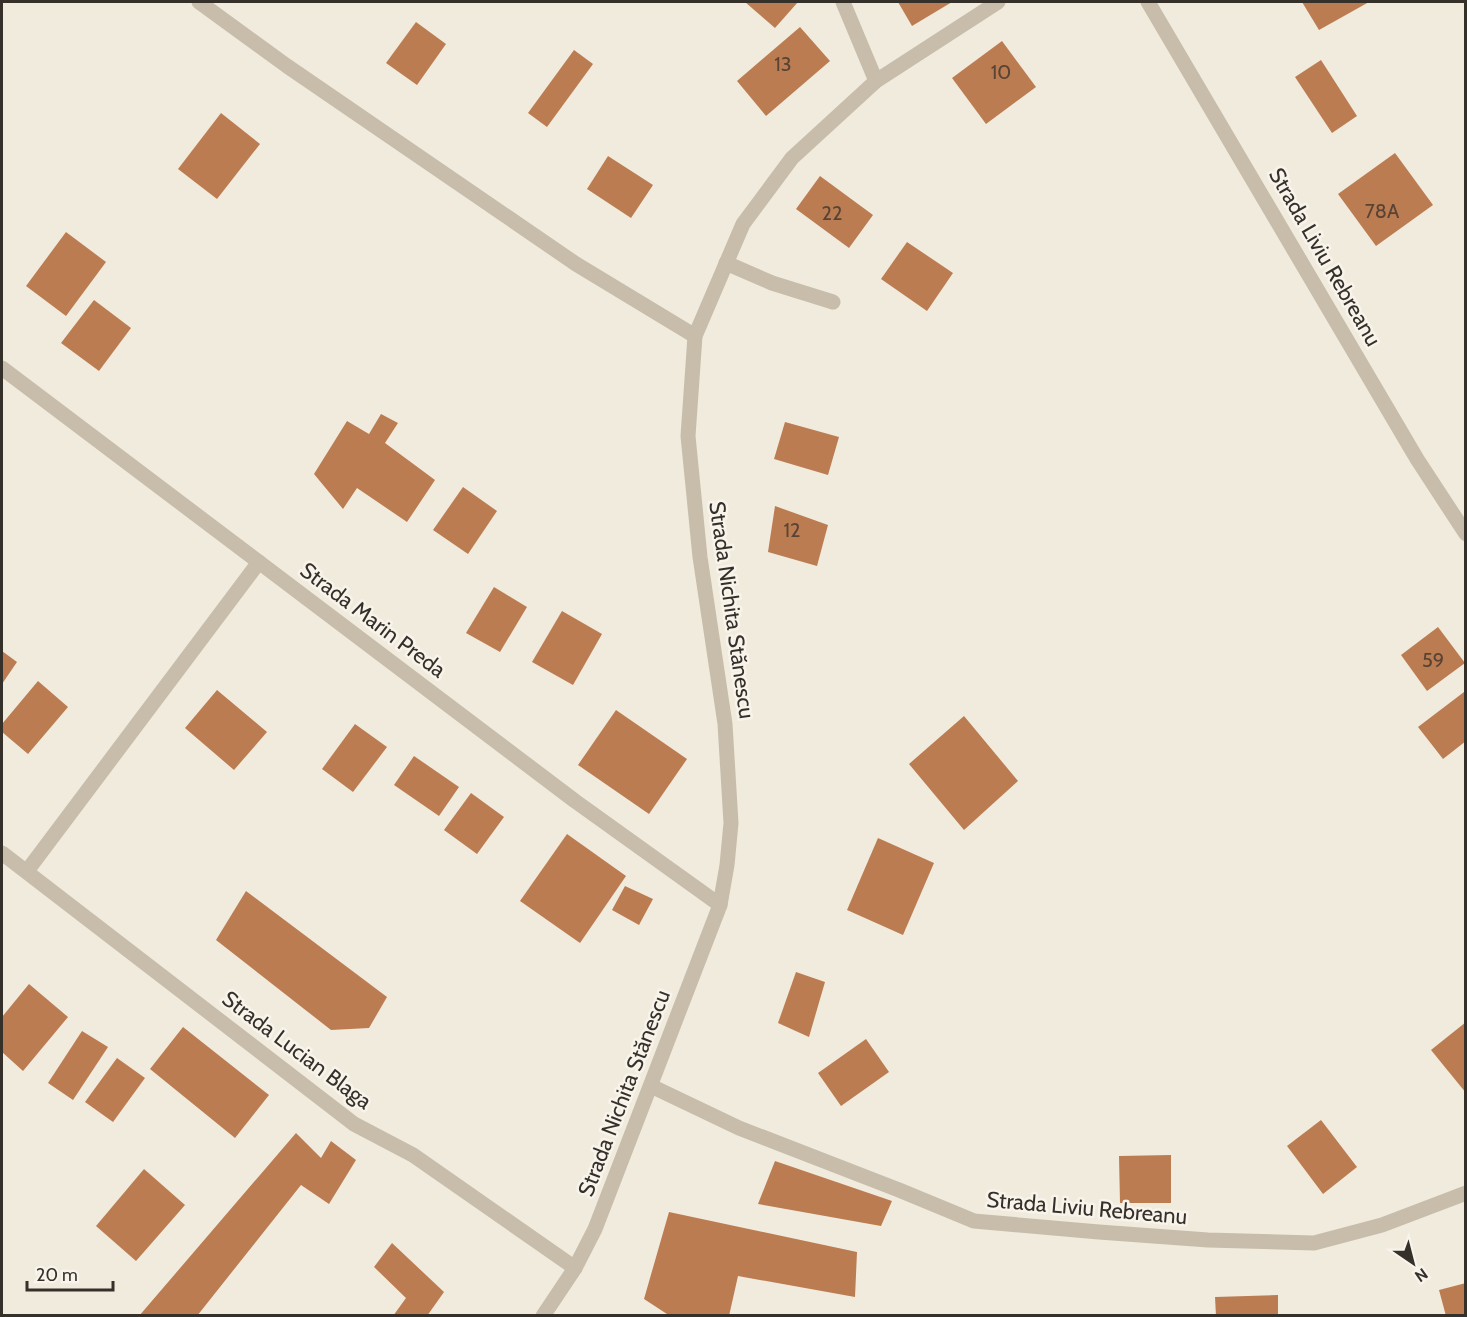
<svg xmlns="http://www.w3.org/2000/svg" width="1467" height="1317" font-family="Cabin,sans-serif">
	<rect width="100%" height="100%" fill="#f1ebde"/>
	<g fill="#bc7c51">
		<path d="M745,2h53l-23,26z"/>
		<path d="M898,2h54l-40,24z"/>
		<path d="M1302,2h67l-50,28z"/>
		<path d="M416,22l30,22 -29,41 -31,-22z"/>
		<path d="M800,27l30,34 -64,55 -29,-35z"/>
		<path d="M1002,41l34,46 -50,37 -34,-46z"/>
		<path d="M574,50l19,14 -46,63 -19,-14z"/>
		<path d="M1321,60l36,56 -25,17 -37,-56z"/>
		<path d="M221,113l39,31 -43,55 -39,-30z"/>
		<path d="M1395,153l38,52 -57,41 -38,-52z"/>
		<path d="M608,156l45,29 -22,33 -44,-29z"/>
		<path d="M820,176l53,39 -24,33 -53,-39z"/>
		<path d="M66,232l40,30 -40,54 -40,-30z"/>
		<path d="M907,242l46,31 -26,38 -46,-32z"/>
		<path d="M94,300l37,28 -32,43 -38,-28z"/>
		<path d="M381,414l17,9 -13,20 50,37 -28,42 -50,-34 -14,21 -29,-35 33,-53 22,13z"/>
		<path d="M785,422l54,15 -11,38 -54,-16z"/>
		<path d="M463,487l34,24 -29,43 -35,-24z"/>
		<path d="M775,506l53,19 -11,41 -49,-14z"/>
		<path d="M494,587l33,20 -27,45 -34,-19z"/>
		<path d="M562,611l40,23 -29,51 -41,-23z"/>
		<path d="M1438,627l27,36 -38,28 -26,-36z"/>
		<path d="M2,651l15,11 -15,22z"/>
		<path d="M38,681l30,26 -40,47 -26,-22v-8z"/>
		<path d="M217,690l50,42 -33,38 -49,-42z"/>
		<path d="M1464,692l2,1v48l-23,18 -25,-32z"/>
		<path d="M616,710l71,49 -38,55 -71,-49z"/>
		<path d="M964,716l54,65 -54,49 -55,-66z"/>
		<path d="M355,724l32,23 -34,45 -31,-23z"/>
		<path d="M414,756l45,31 -20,29 -45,-31z"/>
		<path d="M471,793l33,24 -27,37 -33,-24z"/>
		<path d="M567,834l59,42 -46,67 -60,-42z"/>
		<path d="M878,838l56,25 -31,72 -56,-25z"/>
		<path d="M625,886l28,13 -14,26 -27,-15z"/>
		<path d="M246,891l141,106 -18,31 -38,2 -115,-90z"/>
		<path d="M796,972l29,10 -16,55 -31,-14z"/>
		<path d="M29,984l39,33 -45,54 -21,-19v-35z"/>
		<path d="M1466,1022v71l-35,-43z"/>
		<path d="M183,1027l86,68 -34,43 -85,-69z"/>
		<path d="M82,1031l26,16 -35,53 -25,-17z"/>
		<path d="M866,1039l23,33 -48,34 -23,-33z"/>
		<path d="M117,1058l28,20 -32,44 -28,-20z"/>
		<path d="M1321,1120l36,47 -34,27 -36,-48z"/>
		<path d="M296,1133l25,25 10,-17 25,19 -27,44 -28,-19 -104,131h-58z"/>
		<path d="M1171,1155v48h-51l-1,-47z"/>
		<path d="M775,1161l117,40 -11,25 -123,-22z"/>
		<path d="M144,1169l41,36 -49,56 -40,-35z"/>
		<path d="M669,1212l188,40 -2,45 -117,-21 -9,40h-59l-26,-17z"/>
		<path d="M392,1243l52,49 -17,24h-34l13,-18 -32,-31z"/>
		<path d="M1466,1283v33h-20l-7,-26z"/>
		<path d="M1278,1295v21h-62l-1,-19z"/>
	</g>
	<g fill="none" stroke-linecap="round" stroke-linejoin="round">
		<g stroke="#c8bdab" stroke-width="15">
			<path d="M199,2l88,64 289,198 119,72"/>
			<path d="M843,2l33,79"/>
			<path d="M1148,2l269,457 49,75"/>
			<path d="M726,263l46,20 61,19"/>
			<path d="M2,368l573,433 145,104"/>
			<path d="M2,853l352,271 59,31 162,113"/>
			<path d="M27,871l232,-309"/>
			<path d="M651,1086l88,42 160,62 75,31 125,11 109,8 106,3 68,-18 84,-32"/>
			<path d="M543,1316l32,-48 20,-39 125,-324 7,-40 4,-42 -6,-99 -25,-167 -12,-121 7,-100 48,-112 49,-66 84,-77 122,-79"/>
		</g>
	</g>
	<g text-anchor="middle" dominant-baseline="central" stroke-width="5" stroke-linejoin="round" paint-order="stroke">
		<g font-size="20" fill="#584334">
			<text x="783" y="64">13</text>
			<text x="1001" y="72">10</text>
			<text x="1382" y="211">78A</text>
			<text x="832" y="213">22</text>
			<text x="792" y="530">12</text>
			<text x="1433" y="660">59</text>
		</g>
		<g font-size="22" fill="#36302a" stroke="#f8f4eb">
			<text transform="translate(1325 257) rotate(60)">Strada Liviu Rebreanu</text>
			<text transform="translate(732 610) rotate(82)">Strada Nichita Stănescu</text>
			<text transform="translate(373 620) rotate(37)">Strada Marin Preda</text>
			<text transform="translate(297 1050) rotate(37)">Strada Lucian Blaga</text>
			<text transform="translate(624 1093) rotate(-69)">Strada Nichita Stănescu</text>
			<text transform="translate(1087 1208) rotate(5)">Strada Liviu Rebreanu</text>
		</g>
	</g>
	<rect width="1467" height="1317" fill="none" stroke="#36302a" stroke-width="6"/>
	<g transform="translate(1413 1263) rotate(145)" stroke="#f8f4eb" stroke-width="4.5" paint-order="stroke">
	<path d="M0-4.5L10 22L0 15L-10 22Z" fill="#36302a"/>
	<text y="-9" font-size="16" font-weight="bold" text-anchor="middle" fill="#36302a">N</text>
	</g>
	<path d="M27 1281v9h86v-9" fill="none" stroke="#36302a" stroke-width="3"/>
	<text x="36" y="1281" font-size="18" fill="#36302a" stroke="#f8f4eb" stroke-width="4.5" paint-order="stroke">20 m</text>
</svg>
